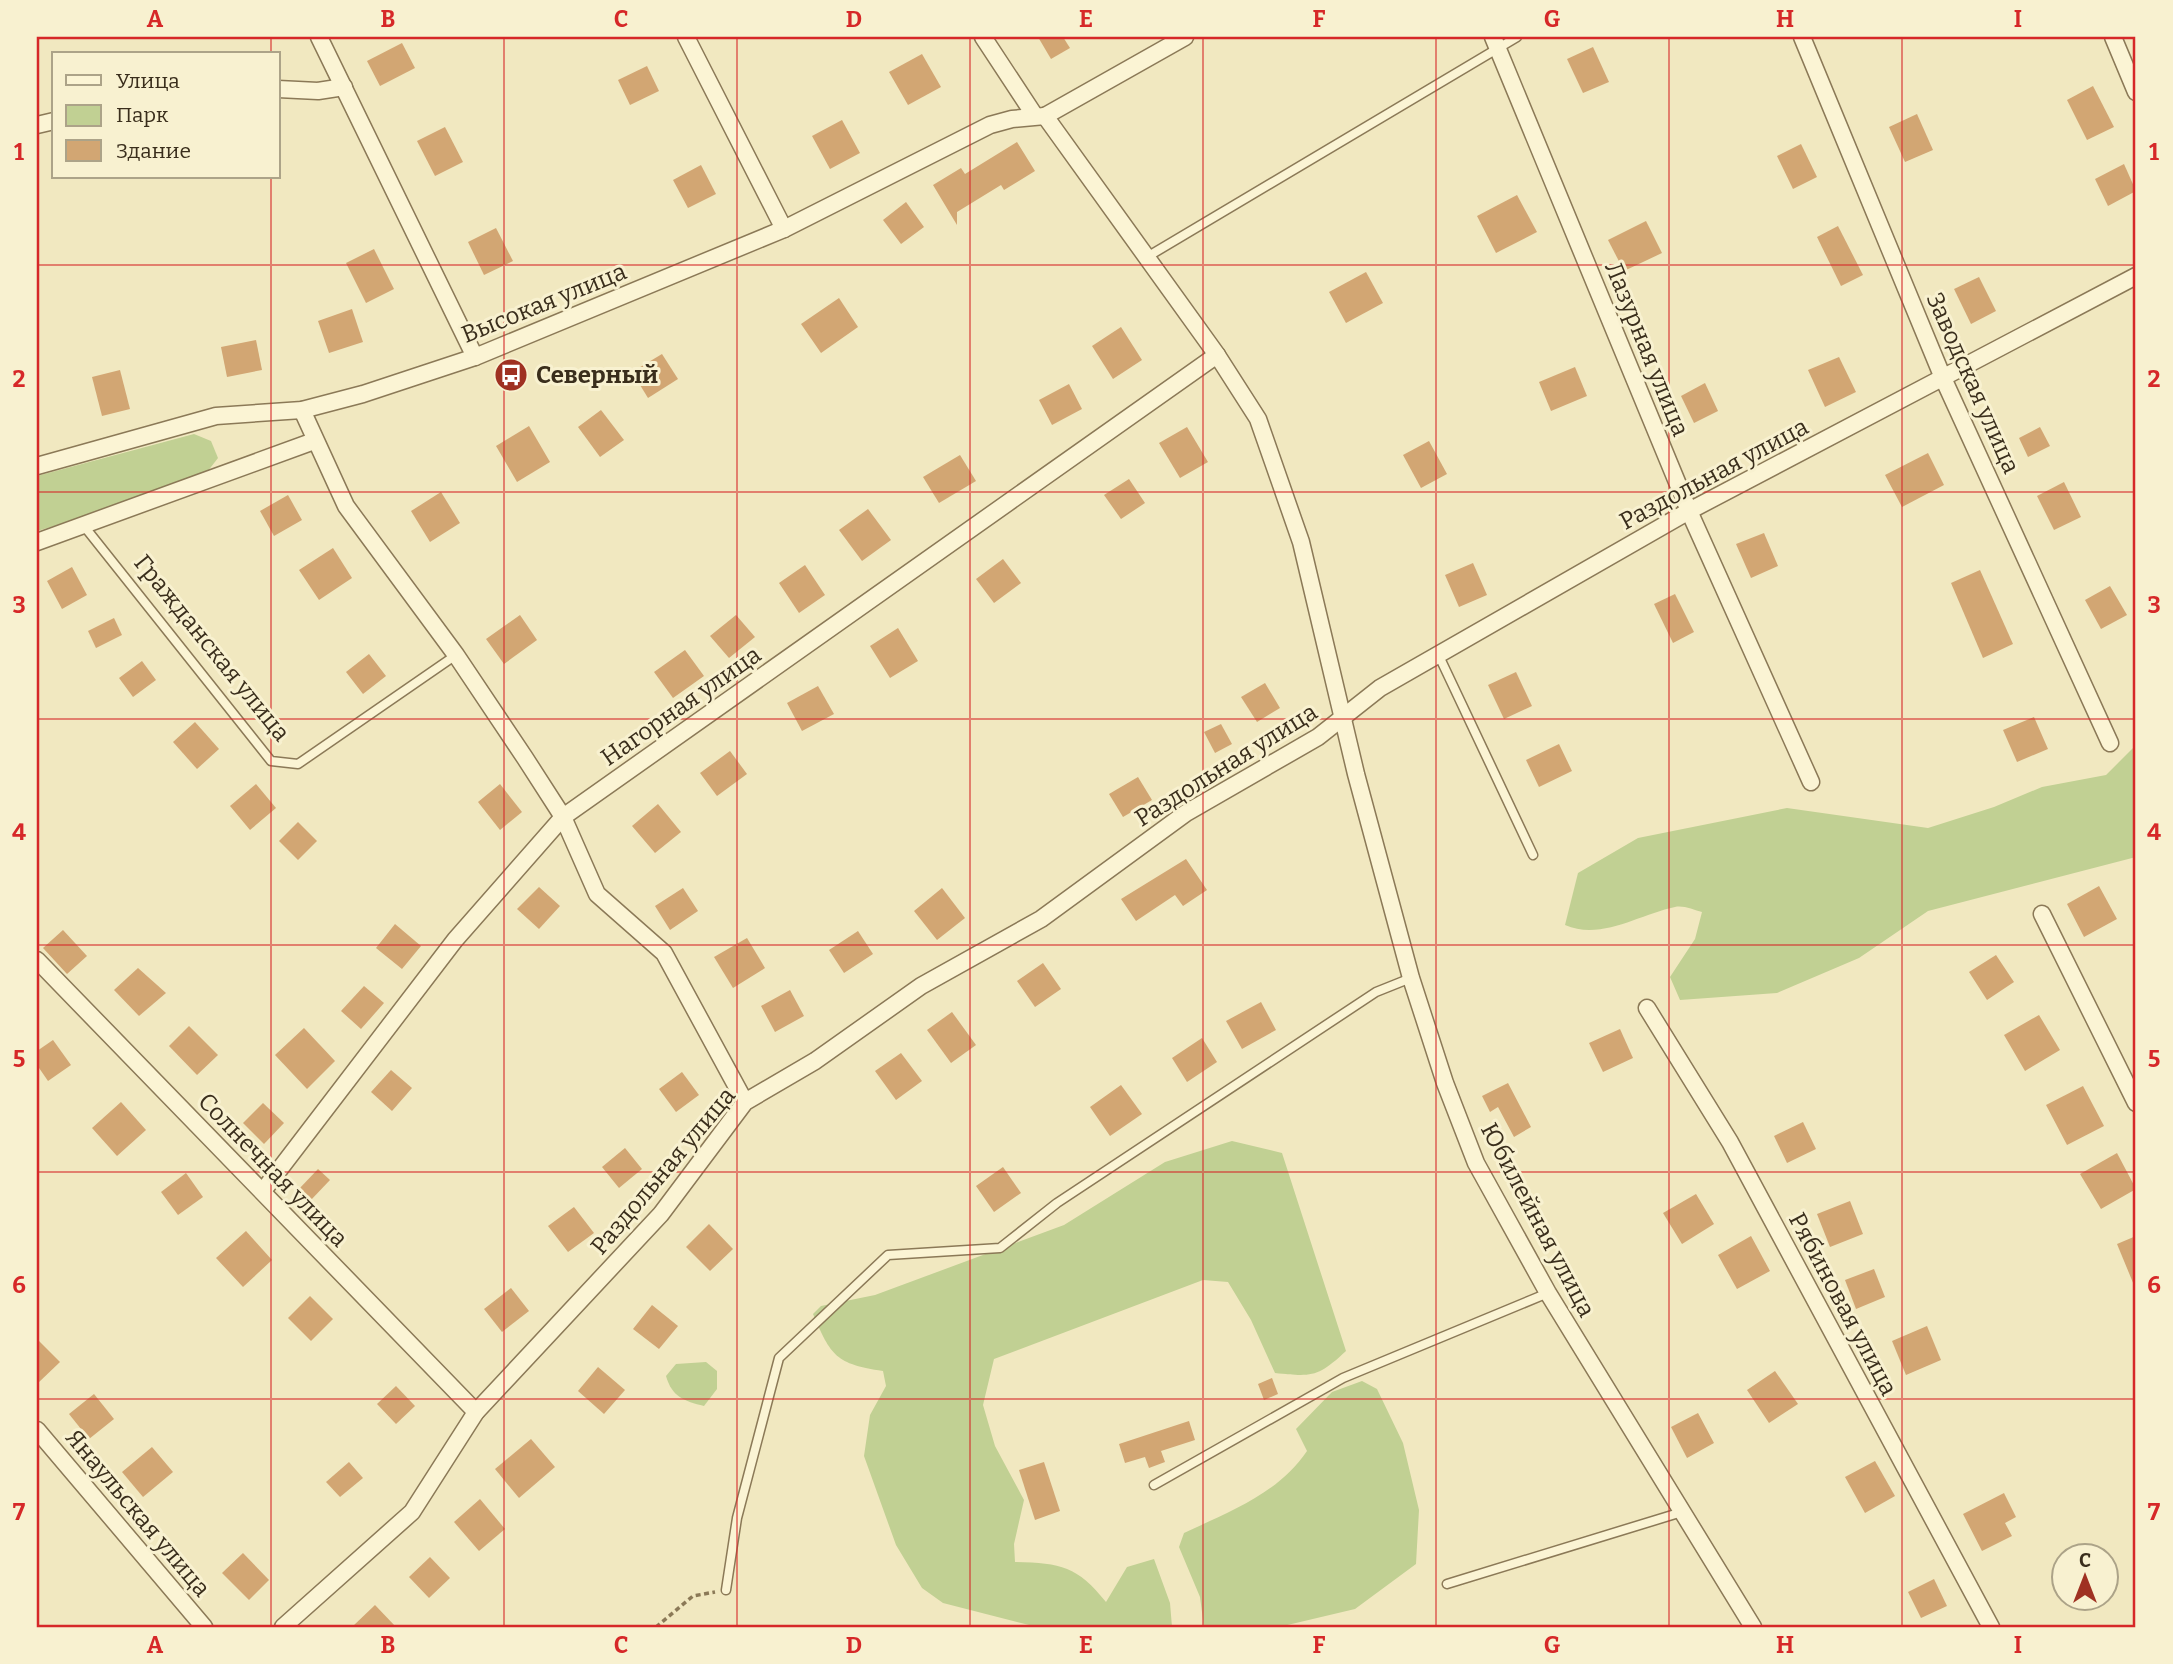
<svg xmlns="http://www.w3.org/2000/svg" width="2173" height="1664" font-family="Bitter,serif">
	<rect width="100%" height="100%" fill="#f1e8c0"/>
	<g fill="#c1d093">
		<path d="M194,434l17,7 7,17 -21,27 -160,46v-55z"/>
		<path d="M2136,745v112l-208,54 -69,47 -82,35 -97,7 -10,-23 25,-38 7,-27c-8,-2 -19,-7 -27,-5 -35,7 -74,34 -110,18l13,-52 60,-35 149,-30 141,20 66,-21 48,-20 64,-12z"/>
		<path d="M1232,1141l50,12 64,198c-28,26 -33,26 -71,22l-24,-53 -23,-38 -25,-2 -209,79 -11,46 12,41 29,54 -10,44 1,18c46,1 62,4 91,40l21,-35 27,-8 16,44 2,24h-135l-94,-24 -21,-15 -26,-43 -32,-89 6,-41 16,-29 -3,-15c-47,-7 -52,-15 -70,-57l8,-8 54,-11 189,-70 101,-63z"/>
		<path d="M706,1362l11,9v18l-13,17c-20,-5 -32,-9 -38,-30l10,-12z"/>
		<path d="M1362,1381l15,8 26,54 16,67 -3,54 -61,45 -76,18h-75l-4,-30 -21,-50 5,-14c45,-21 94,-39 123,-82l-11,-22 36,-37z"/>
	</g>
	<g fill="#d2a673">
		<path d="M1038,37h25l7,11 -19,11z"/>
		<path d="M402,43l13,25 -35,18 -13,-25z"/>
		<path d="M1593,47l16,35 -26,11 -16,-34z"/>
		<path d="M922,54l19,33 -33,18 -19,-33z"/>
		<path d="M647,66l12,25 -29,14 -12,-25z"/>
		<path d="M2093,86l21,41 -27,13 -20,-40z"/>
		<path d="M1917,114l16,36 -28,12 -16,-35z"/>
		<path d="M842,120l18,33 -30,16 -18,-33z"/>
		<path d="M445,127l18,35 -28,14 -18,-35z"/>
		<path d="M1017,142l18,29 -31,19 -3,-5 -44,27v13l-24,-40 28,-17 4,6z"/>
		<path d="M1801,144l16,33 -24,12 -16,-33z"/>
		<path d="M2124,164l12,27 -28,15 -13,-27z"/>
		<path d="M701,165l15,29 -28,14 -15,-28z"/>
		<path d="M1517,195l20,37 -41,21 -19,-37z"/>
		<path d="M906,202l18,25 -23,17 -18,-24z"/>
		<path d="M1646,221l16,32 -38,18 -16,-31z"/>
		<path d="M1838,226l25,49 -22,11 -24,-49z"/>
		<path d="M496,228l17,33 -29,14 -16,-33z"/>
		<path d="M374,249l20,40 -28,14 -20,-40z"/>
		<path d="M1366,272l17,31 -37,20 -17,-31z"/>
		<path d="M1979,277l17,34 -25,13 -17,-35z"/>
		<path d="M839,298l19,29 -37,26 -20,-29z"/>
		<path d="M352,309l11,33 -34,11 -11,-32z"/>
		<path d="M1121,327l21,33 -29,19 -21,-33z"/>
		<path d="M256,340l6,30 -35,7 -6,-30z"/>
		<path d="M662,354l16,25 -30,19 -16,-26z"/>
		<path d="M1839,357l17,35 -31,15 -17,-37z"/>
		<path d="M1575,367l12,29 -36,15 -12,-29z"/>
		<path d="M120,370l10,39 -28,7 -10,-39z"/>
		<path d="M1705,383l13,28 -24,12 -13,-27z"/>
		<path d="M1069,384l13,25 -30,16 -13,-25z"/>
		<path d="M601,410l23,30 -24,17 -22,-30z"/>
		<path d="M529,426l21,36 -33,20 -21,-36z"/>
		<path d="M1187,427l21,35 -28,16 -21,-35z"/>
		<path d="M2040,427l10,19 -22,11 -9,-19z"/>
		<path d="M1429,441l18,33 -26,14 -18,-33z"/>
		<path d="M1928,453l16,32 -42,22 -17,-32z"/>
		<path d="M960,455l16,26 -37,22 -16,-26z"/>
		<path d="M1129,479l16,24 -24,16 -17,-24z"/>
		<path d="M2064,482l17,35 -27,13 -17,-34z"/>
		<path d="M441,492l19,31 -30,19 -19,-31z"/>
		<path d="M288,495l14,25 -28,16 -14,-25z"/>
		<path d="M868,509l23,31 -29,21 -23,-31z"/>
		<path d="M1764,533l14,33 -27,12 -15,-34z"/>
		<path d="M333,548l19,30 -33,22 -20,-30z"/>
		<path d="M1003,559l18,24 -27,20 -18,-24z"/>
		<path d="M1473,563l14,32 -28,12 -14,-32z"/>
		<path d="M805,565l20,30 -26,18 -20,-30z"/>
		<path d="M72,567l15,28 -25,14 -15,-28z"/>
		<path d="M1980,570l33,74 -30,14 -32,-75z"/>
		<path d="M2110,586l17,29 -26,14 -16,-29z"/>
		<path d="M1675,594l19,38 -21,11 -19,-39z"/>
		<path d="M520,615l17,25 -33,24 -18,-25z"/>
		<path d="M736,615l19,22 -26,21 -19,-22z"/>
		<path d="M114,618l8,17 -26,13 -8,-17z"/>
		<path d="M898,628l20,33 -28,17 -20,-32z"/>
		<path d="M685,650l19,26 -31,22 -19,-26z"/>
		<path d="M369,654l17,22 -23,18 -17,-22z"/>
		<path d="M142,661l14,19 -23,17 -14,-19z"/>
		<path d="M1516,672l16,34 -28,13 -16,-34z"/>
		<path d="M1265,683l15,25 -23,14 -16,-25z"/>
		<path d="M818,686l16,28 -32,17 -15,-28z"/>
		<path d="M2034,717l14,32 -31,13 -14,-32z"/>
		<path d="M195,722l24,27 -22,20 -24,-27z"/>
		<path d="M1221,724l11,20 -17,9 -11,-21z"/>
		<path d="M1559,744l13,27 -33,16 -13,-27z"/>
		<path d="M730,751l17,23 -30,22 -17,-23z"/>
		<path d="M1138,777l14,23 -29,17 -14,-23z"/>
		<path d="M256,784l20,24 -26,22 -20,-24z"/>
		<path d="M500,784l22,28 -22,18 -22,-28z"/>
		<path d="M658,804l23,28 -26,21 -23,-27z"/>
		<path d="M298,822l19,19 -19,19 -19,-19z"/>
		<path d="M1186,859l21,31 -24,16 -8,-11 -39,26 -15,-22z"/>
		<path d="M2099,886l18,33 -33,18 -17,-33z"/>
		<path d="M539,887l21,19 -21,23 -22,-20z"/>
		<path d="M683,888l15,23 -28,19 -15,-24z"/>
		<path d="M942,888l23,30 -28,22 -23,-29z"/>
		<path d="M395,924l26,22 -19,23 -26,-21z"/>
		<path d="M63,930l24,26 -20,18 -24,-26z"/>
		<path d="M858,931l15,23 -29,19 -15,-23z"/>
		<path d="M747,938l18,30 -32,20 -19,-31z"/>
		<path d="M1996,955l18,27 -27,18 -18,-28z"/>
		<path d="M1043,963l18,26 -26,18 -18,-26z"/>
		<path d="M138,968l28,25 -27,23 -25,-26z"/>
		<path d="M364,986l20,17 -23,26 -20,-18z"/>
		<path d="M790,990l14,26 -29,16 -14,-26z"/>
		<path d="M1261,1002l15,28 -34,19 -16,-28z"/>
		<path d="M952,1012l24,33 -25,18 -24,-33z"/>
		<path d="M2039,1015l21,35 -35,21 -21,-36z"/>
		<path d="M189,1026l29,29 -21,20 -28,-29z"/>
		<path d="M304,1028l31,33 -28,28 -32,-34z"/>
		<path d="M1620,1029l13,29 -30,14 -14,-29z"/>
		<path d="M1202,1038l15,24 -30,20 -15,-24z"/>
		<path d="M53,1040l18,25 -23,16 -11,-16v-14z"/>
		<path d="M901,1053l21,28 -26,19 -21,-29z"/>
		<path d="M391,1070l21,18 -20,23 -21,-19z"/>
		<path d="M682,1072l17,23 -23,17 -17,-23z"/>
		<path d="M1508,1083l23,44 -17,10 -16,-30 -8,5 -8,-16z"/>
		<path d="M1121,1085l21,29 -32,22 -20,-29z"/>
		<path d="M2083,1086l21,40 -37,19 -21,-40z"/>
		<path d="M121,1102l25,28 -29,26 -25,-28z"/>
		<path d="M263,1103l21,20 -20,21 -21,-21z"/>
		<path d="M1803,1122l13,27 -29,14 -13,-27z"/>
		<path d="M625,1148l17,21 -23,19 -17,-21z"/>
		<path d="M2117,1153l19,36 -35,20 -21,-35z"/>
		<path d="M1003,1167l18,26 -27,19 -18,-26z"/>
		<path d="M318,1169l12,11 -20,21 -12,-11z"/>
		<path d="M186,1173l17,24 -25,18 -17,-23z"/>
		<path d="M1696,1194l18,30 -32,20 -19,-31z"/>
		<path d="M1850,1201l13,33 -33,13 -13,-33z"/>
		<path d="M574,1207l20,26 -26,19 -20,-26z"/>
		<path d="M709,1224l24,25 -23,22 -24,-24z"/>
		<path d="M246,1231l26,29 -29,27 -27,-29z"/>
		<path d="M1751,1236l19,35 -33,18 -19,-34z"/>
		<path d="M2136,1236v54l-19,-46z"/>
		<path d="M1874,1269l11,28 -29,12 -11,-29z"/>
		<path d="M511,1288l18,23 -27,21 -18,-23z"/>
		<path d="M310,1296l23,23 -22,22 -23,-23z"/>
		<path d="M652,1305l26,21 -19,23 -26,-20z"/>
		<path d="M1927,1326l14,34 -35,15 -14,-34z"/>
		<path d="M37,1339l23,23 -23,22z"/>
		<path d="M598,1367l27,23 -21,24 -26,-23z"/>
		<path d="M1775,1371l23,33 -29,19 -22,-33z"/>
		<path d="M1272,1378l6,16 -14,6 -6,-16z"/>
		<path d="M396,1386l19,20 -19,18 -19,-20z"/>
		<path d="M94,1394l20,25 -25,20 -20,-25z"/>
		<path d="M1698,1413l16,30 -27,15 -16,-31z"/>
		<path d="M1189,1421l6,19 -34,11 4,11 -16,6 -4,-11 -20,6 -6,-19z"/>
		<path d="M531,1439l24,28 -36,31 -24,-29z"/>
		<path d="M152,1447l21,25 -30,25 -21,-25z"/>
		<path d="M1875,1461l20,35 -30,17 -20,-36z"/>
		<path d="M349,1462l14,16 -23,19 -14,-15z"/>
		<path d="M1044,1462l16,49 -25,9 -16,-50z"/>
		<path d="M2004,1493l12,24 -11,6 7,13 -30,15 -19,-37z"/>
		<path d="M480,1499l25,30 -26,22 -25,-29z"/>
		<path d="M243,1553l26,27 -20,20 -27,-27z"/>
		<path d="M430,1557l20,21 -21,20 -20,-21z"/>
		<path d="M1934,1579l13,27 -26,12 -13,-26z"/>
		<path d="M375,1605l21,22h-44z"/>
	</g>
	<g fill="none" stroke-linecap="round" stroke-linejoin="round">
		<defs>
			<g id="service">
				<path d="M1147,257l370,-220"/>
				<path d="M84,526l187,235 27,3 158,-109"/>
				<path d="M1439,656l94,199"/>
				<path d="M1154,1485l189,-107 205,-85"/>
				<path d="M1447,1584l235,-72"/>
				<path d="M726,1590l11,-72 42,-160 109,-103 112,-7 57,-45 319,-211 35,-14"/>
			</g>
			<g id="minor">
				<path d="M319,37l156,320"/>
				<path d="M686,37l98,192"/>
				<path d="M983,37l52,79"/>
				<path d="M1493,37l196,474 122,271"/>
				<path d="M1802,37l141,341 167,365"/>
				<path d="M2113,37l23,55"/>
				<path d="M278,89l40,2 26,-4"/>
				<path d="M1045,116l172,239 41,64 43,123 55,232 55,204 34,105 31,80 72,130 205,334"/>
				<path d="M1045,116l140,-79"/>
				<path d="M37,125l17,-4"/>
				<path d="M302,410l44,96 110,149 69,103 38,59 34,77 67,59 81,149"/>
				<path d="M37,466l179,-50 86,-6 61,-16 112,-37 309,-128 206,-104 22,-6 33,-3"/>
				<path d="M37,542l277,-101"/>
				<path d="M2042,914l94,189"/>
				<path d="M37,960l439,452"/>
				<path d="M1647,1008l83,134 261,485"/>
				<path d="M263,1191l192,-251 108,-123 654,-462"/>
				<path d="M37,1430l167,197"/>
				<path d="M283,1627l129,-115 64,-100 185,-198 84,-112 70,-41 106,-75 120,-67 145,-106 132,-76 62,-49 309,-177 447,-235"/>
			</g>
		</defs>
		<use href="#service" stroke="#8b7957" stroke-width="11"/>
		<use href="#minor" stroke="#8b7957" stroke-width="19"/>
		<path stroke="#8b7957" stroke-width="3.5" stroke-dasharray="5 3.5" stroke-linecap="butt" d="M656,1627l37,-31 22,-4"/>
		<use href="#service" stroke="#fbf4d4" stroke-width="8"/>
		<use href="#minor" stroke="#fbf4d4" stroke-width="16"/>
	</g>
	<path fill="none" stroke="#d62828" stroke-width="2" stroke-opacity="0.55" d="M271,37v17M504,37v1590M737,37v1590M970,37v1590M1203,37v1590M1436,37v1590M1669,37v1590M1902,37v1590M271,177v1450M37,265h2099M37,492h2099M37,719h2099M37,945h2099M37,1172h2099M37,1399h2099"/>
	<defs>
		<symbol id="bus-disc" viewBox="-11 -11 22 22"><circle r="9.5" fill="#9f3122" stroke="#f8f1d0"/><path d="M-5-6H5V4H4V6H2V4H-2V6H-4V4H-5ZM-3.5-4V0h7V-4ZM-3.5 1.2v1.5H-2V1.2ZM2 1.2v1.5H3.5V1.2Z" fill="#fff"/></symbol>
	</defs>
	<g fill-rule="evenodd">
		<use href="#bus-disc" x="492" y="356" width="38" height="38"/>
	</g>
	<g text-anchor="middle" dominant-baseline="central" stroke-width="6" stroke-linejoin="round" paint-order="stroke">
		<g font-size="24" fill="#3a2e1c" stroke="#f8f1d0">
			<text transform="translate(544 303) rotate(-22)">Высокая улица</text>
			<text transform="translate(1647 349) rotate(68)">Лазурная улица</text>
			<text transform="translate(1973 383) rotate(66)">Заводская улица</text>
			<text transform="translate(1714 474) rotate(-28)">Раздольная улица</text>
			<text transform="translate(212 648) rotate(51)">Гражданская улица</text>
			<text transform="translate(681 706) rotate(-35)">Нагорная улица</text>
			<text transform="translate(1226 765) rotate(-32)">Раздольная улица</text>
			<text transform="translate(273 1170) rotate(46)">Солнечная улица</text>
			<text transform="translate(663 1171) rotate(-50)">Раздольная улица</text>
			<text transform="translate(1538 1220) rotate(62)">Юбилейная улица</text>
			<text transform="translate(1843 1304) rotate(62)">Рябиновая улица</text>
			<text transform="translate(138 1513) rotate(50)">Янаульская улица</text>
		</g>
		<g font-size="24" font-weight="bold" fill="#3a2e1c" stroke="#f8f1d0" text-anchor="start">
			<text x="536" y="375">Северный</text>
		</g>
	</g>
	<rect width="2173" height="1664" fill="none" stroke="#f8f1d0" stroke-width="77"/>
	<rect x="52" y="52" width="228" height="126" fill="#f8f1d0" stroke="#aca388" stroke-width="2"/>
	<rect x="66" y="75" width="35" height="10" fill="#fbf4d4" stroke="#aca388" stroke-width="2"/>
	<text x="116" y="88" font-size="21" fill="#3a2e1c">Улица</text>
	<rect x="66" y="105" width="35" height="21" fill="#c1d093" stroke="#aca388" stroke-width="2"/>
	<text x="116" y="122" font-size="21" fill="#3a2e1c">Парк</text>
	<rect x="66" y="140" width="35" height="21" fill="#d2a673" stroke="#aca388" stroke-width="2"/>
	<text x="116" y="158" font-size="21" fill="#3a2e1c">Здание</text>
	<g transform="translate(2085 1577)"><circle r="33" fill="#f8f1d0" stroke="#aca388" stroke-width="2"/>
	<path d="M0-5L12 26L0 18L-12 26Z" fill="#9f3122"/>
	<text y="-10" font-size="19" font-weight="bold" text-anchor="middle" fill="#3a2e1c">С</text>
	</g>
	<rect x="38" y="38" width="2096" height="1588" fill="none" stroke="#d62828" stroke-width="2.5"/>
	<g font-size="23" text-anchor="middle" font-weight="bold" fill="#d62828">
		<text x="155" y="27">A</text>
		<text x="388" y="27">B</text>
		<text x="621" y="27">C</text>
		<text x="854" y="27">D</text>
		<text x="1086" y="27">E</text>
		<text x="1319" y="27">F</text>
		<text x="1552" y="27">G</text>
		<text x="1785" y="27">H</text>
		<text x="2018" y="27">I</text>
		<text x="19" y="160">1</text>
		<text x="2154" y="160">1</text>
		<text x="19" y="387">2</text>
		<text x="2154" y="387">2</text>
		<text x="19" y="613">3</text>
		<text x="2154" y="613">3</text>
		<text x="19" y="840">4</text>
		<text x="2154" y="840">4</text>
		<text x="19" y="1067">5</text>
		<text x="2154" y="1067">5</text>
		<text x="19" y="1293">6</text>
		<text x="2154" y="1293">6</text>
		<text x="19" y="1520">7</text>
		<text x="2154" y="1520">7</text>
		<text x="155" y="1653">A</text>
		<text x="388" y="1653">B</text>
		<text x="621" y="1653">C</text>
		<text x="854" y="1653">D</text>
		<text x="1086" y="1653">E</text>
		<text x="1319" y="1653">F</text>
		<text x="1552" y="1653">G</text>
		<text x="1785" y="1653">H</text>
		<text x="2018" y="1653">I</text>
	</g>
</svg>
